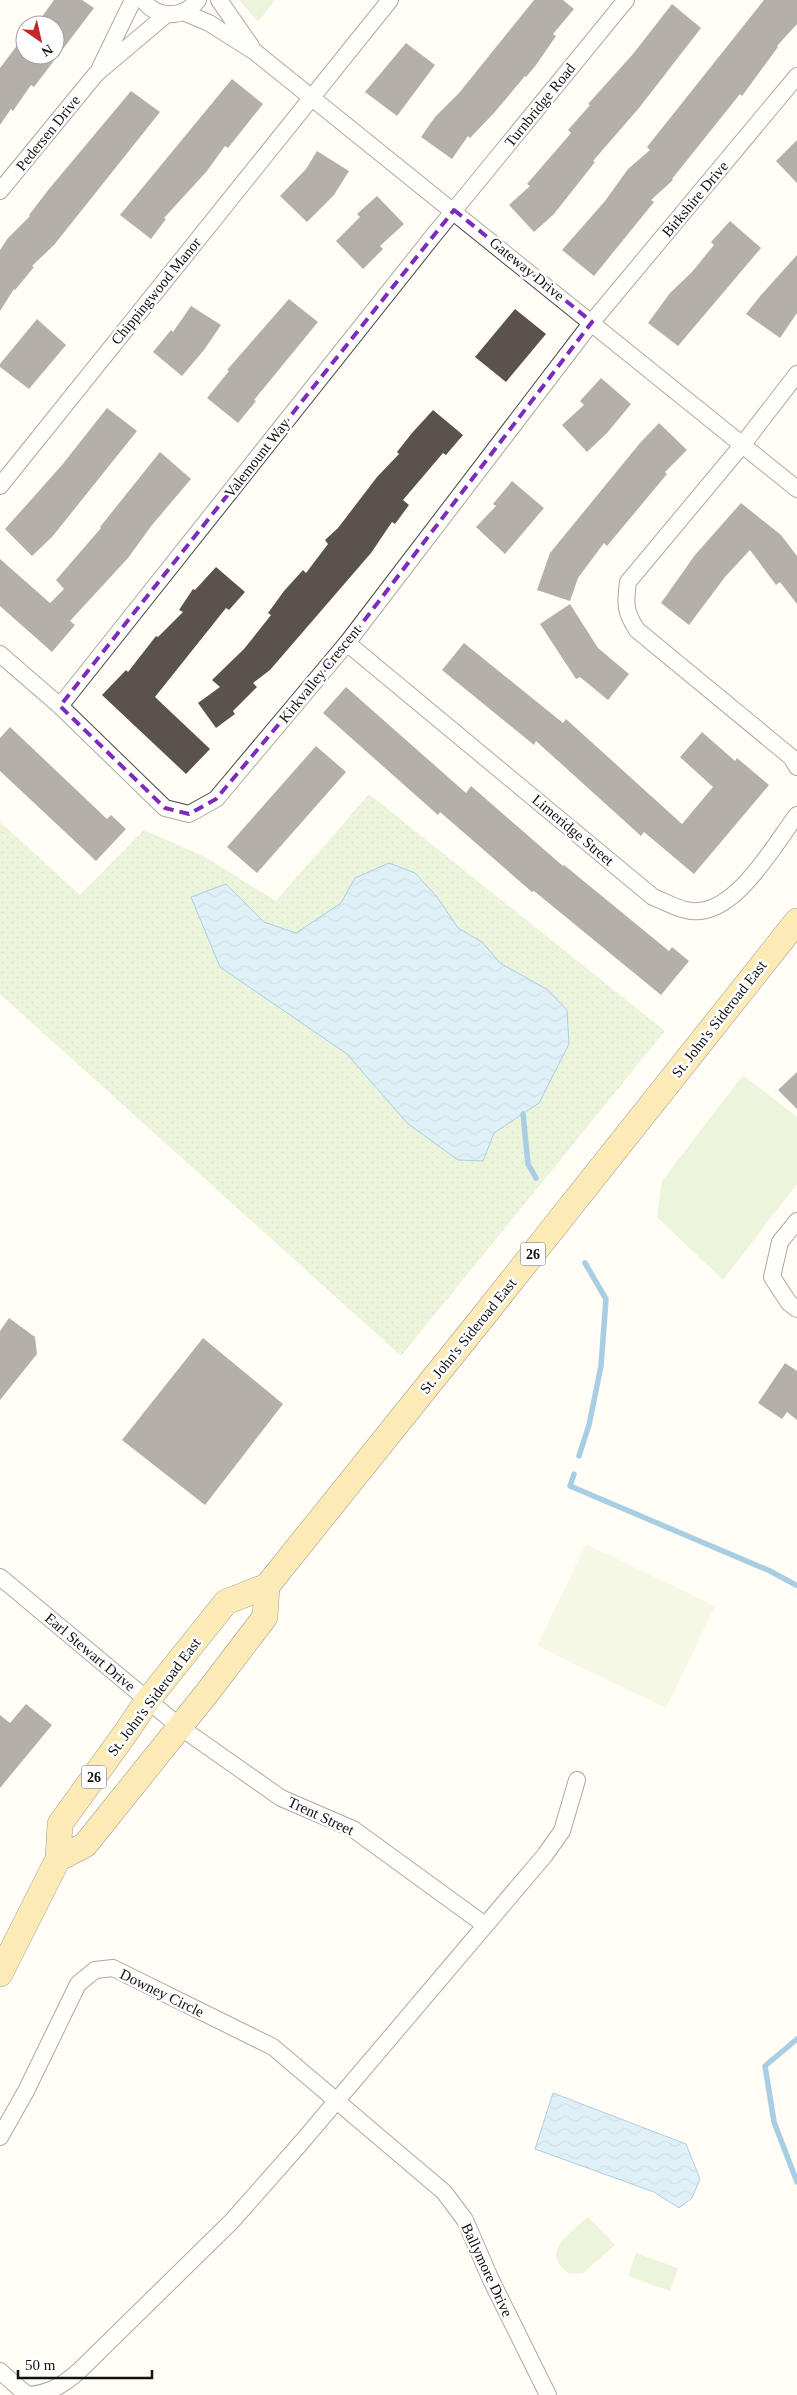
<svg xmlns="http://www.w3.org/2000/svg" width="797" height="2395" font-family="Georgia,serif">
	<defs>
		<pattern id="grass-dots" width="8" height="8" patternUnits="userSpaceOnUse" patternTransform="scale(1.25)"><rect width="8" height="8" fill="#d5ebbd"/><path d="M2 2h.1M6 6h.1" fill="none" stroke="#b6c8a1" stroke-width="1.8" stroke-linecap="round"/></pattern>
		<pattern id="water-waves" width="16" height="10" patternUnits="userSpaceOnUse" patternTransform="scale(1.25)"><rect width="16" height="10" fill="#b9e0f7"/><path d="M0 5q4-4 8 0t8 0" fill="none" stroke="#9ebfd3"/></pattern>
	</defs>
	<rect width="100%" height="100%" fill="#fffdf5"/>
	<path fill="url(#grass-dots)" d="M369,794l296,237 -264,325 -401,-362v-172l80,73 64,-65 59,26 73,45z"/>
	<g fill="#d5ebbd">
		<path d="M239,0h36l-17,22z"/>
		<path d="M743,1075l54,42v67l-74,96 -66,-63 5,-36z"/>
		<path d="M588,2217l27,28 -32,28 -13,1c-32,-21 0,-41 18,-57z"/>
		<path d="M636,2253l42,15 -8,23 -42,-15z"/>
	</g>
	<path fill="#e6f2cf" d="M586,1544l129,62 -49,102 -129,-62z"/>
	<g fill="url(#water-waves)" stroke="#3f96cf">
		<path d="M389,863l26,10 22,24 21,31 24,14 18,21 48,27 19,20 2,34 -30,59 -45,30 -11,28 -25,-1 -51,-37 -60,-69 -127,-87 -29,-70 35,-13 38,38 32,11 45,-30 14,-25z"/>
		<path d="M553,2093l133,51 14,35 -8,19 -13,10 -25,-16 -119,-43z"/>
	</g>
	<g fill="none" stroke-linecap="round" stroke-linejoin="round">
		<g stroke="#3f96cf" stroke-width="5.5">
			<path d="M523,1114l5,50 8,14"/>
			<path d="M579,1456l10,-31 12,-59 5,-67 -21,-36"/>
			<path d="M574,1474l-4,12 200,85 26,14"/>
			<path d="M797,2039l-32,27 9,56 23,60"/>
		</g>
	</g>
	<g fill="#5a524d">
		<path d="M54,0h28l12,8 -60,79 -3,-2 -18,26 -2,-2 -11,16v-57l25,-33v20h30v-30h-19z"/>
		<path d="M534,0h29l11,9 -21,25 3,2 -20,29 -10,12 -1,-1 -31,37 -24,25 -2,-2 -16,23 -31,-22 14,-20 24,-24z"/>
		<path d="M764,0h33v24l-20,22 1,1 -36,49 -2,-2 -68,85 1,1 -22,20 3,2 -60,74 -32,-26 43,-49 23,-32 22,-19 -3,-3z"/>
		<path d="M672,4l29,24 -62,80 -46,53 2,1 -41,52 -20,18 -25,-27 21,-19 -3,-2 44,-51 -3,-3 22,-25 -2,-1 45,-50z"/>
		<path d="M406,43l29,22 -38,51 -32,-24z"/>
		<path d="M232,79l31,25 -35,44 -3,-2 -18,25 -43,47 2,1 -15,20 -31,-24z"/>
		<path d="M131,91l29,21 -106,133 -22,21 2,1 -19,23 -1,-1 -14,22v-61l8,-12 22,-22 -1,-1 20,-26z"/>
		<path d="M797,140v43l-21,-22z"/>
		<path d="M317,151l32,20 -15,24 -27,27 -27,-26 26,-27z"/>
		<path d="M377,196l27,28 -24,22 3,3 -20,20 -27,-28 24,-24 -3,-3z"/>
		<path d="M730,221l31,27 -83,98 -30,-23 22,-30 22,-21 22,-27 -3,-3z"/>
		<path d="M797,255v58l-17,25 -34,-24 15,-19z"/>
		<path d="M289,299l29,23 -64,78 2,1 -18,22 -31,-25 22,-27 -2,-1z"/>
		<path d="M191,306l30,19 -17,25 -22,26 -29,-24 18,-22 2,2z"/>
		<path d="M515,309l31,25 -40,48 -31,-25z"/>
		<path d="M37,319l29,26 -37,44 -29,-22v-3z"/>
		<path d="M601,378l30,26 -24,29 -20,19 -25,-27 22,-20 -4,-4z"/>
		<path d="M107,408l30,23 -85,106 -20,19 -27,-27 57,-64z"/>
		<path d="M433,410l30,25 -17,20 -3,-2 -40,47 6,5 -14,19 -3,-2 -21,31 -101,117 -17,13 4,4 -24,24 2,3 -19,14 -18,-25 22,-16 -8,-7 32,-31 27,-34 -3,-2 16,-22 19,-21 3,3 22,-29 -3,-4 13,-12 39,-51 22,-23 -2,-2 15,-19z"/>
		<path d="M659,423l28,27 -22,22 2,2 -60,72 -3,-3 -26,35 -8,23 -33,-11 13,-37 90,-110z"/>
		<path d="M160,452l31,27 -39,46 -24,33 -58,63 5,4 -23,27 -52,-46v-47l50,44 14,-14 -8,-9 45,-52 -1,-1z"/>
		<path d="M512,481l32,27 -39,46 -29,-27 20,-21 -3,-2z"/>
		<path d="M741,503l40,32 16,21v48l-17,-22 -4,3 -26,-35 -25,27 -36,48 -28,-22 34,-48z"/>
		<path d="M216,567l29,25 -16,18 -3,-2 -71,89 55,52 -24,25 -84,-79 24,-25 2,2 28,-36 2,1 25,-25 -4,-2 14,-21 2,1z"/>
		<path d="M570,604l28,44 31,26 -21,26 -28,-23 -4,2 -36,-55z"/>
		<path d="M464,643l99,80 3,-4 116,105 31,-37 -33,-30 22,-25 33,29 2,-3 32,27 -75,89 -50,-42 -3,4 -105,-95 -2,4 -92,-75z"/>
		<path d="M346,687l120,106 5,-7 92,80 1,-1 105,86 3,-4 17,14 -28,34 -127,-104 -2,1 -92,-80 -2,3 -115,-102z"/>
		<path d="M10,727l97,92 4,-4 15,14 -30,32 -96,-90v-33z"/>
		<path d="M316,746l30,26 -89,101 -30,-26z"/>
		<path d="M797,1072v37l-19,-19z"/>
		<path d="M9,1318l26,19 2,17 -37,46v-69z"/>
		<path d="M203,1338l80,66 -78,101 -83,-65z"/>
		<path d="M785,1363l12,8v49l-10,-8 -5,7 -24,-16z"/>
		<path d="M26,1704l26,21 -52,63v-73l10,8z"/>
	</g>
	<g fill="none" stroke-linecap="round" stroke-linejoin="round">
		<defs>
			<g id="street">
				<path d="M143,0c14,19 40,19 55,0"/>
				<path d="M219,0l32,46"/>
				<path d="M183,12l26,11 46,29 542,437"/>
				<path d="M100,68l33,-68"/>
				<path d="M0,191l96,-117 71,-60"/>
				<path d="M797,374l-54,70 -115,138c-3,22 -3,30 9,48l154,127 6,10"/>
				<path d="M0,486l390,-486"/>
				<path d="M347,643l306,254c11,4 22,11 33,13 46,12 87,-64 111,-95"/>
				<path d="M0,654l60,52 105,102 24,6 27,-15 131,-156 245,-321 205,-246"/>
				<path d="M60,706l373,-470 193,-236"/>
				<path d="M797,1221l-17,21 -8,35 17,26 8,6"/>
				<path d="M0,1577l180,150 101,71 72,31 132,96"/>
				<path d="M0,2137l26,-46 52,-107 17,-14 18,-2 160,79 171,145 21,28 26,60 57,115"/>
				<path d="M0,2371l27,24c22,-1 36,-10 52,-24l153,-150 68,-77 245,-289 17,-24 15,-51"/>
			</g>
			<g id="primary">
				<path d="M58,1859l27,-14 122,-152 58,-76 2,-31"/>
				<path d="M0,1974l58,-115 2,-35 67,-93 20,-30 79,-99 41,-16 215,-268 315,-397"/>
			</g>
		</defs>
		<use href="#street" stroke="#444" stroke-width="18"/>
		<use href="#primary" stroke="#222" stroke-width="26"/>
		<use href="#street" stroke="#fff" stroke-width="16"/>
		<use href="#primary" stroke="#f9d66b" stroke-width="25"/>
	</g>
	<path d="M0 0H797V2395H0ZM454,210l138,112 -245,321 -131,156 -27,15 -24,-6 -105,-102z" fill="#fffdf5" fill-opacity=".55" fill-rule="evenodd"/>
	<path fill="none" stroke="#7b2cbf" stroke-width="4" stroke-dasharray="10 6" stroke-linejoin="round" d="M454,210l138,112 -245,321 -131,156 -27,15 -24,-6 -105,-102z"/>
	<g text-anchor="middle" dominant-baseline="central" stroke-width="5" stroke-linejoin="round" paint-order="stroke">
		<g fill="#fff" stroke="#585858" stroke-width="1">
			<rect x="520.5" y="1242.5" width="25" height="23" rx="4"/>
			<rect x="81.5" y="1765.5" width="25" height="23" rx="4"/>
		</g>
		<g font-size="14" font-weight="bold" fill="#111">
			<text x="533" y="1254">26</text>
			<text x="94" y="1777">26</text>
		</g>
		<g font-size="15" fill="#111" stroke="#fff">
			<text transform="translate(540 105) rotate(-51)">Turnbridge Road</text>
			<text transform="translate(48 133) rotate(-51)">Pedersen Drive</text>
			<text transform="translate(695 199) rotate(-50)">Birkshire Drive</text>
			<text transform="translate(527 269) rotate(39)">Gateway Drive</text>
			<text transform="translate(156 291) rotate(-51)">Chippingwood Manor</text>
			<text transform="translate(257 458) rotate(-52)">Valemount Way</text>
			<text transform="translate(320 674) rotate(-51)">Kirkvalley Crescent</text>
			<text transform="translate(573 830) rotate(40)">Limeridge Street</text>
			<text transform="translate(719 1019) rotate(-52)">St. John's Sideroad East</text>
			<text transform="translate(468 1336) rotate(-51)">St. John's Sideroad East</text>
			<text transform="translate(90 1652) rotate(40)">Earl Stewart Drive</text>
			<text transform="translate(154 1697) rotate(-53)">St. John's Sideroad East</text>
			<text transform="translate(321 1816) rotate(25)">Trent Street</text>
			<text transform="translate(162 1993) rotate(26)">Downey Circle</text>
			<text transform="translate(487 2270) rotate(65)">Ballymore Drive</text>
		</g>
	</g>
	<g transform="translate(40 40) rotate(146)"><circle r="24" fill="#ffffff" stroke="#a0a0a0"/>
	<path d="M0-4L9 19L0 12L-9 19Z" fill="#c4262e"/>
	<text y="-8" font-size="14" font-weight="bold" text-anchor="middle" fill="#111111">N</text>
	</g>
	<path d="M18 2370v8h134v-8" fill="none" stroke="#111111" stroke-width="2.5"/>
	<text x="25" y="2370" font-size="15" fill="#111111" stroke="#ffffff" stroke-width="4" paint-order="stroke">50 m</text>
</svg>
